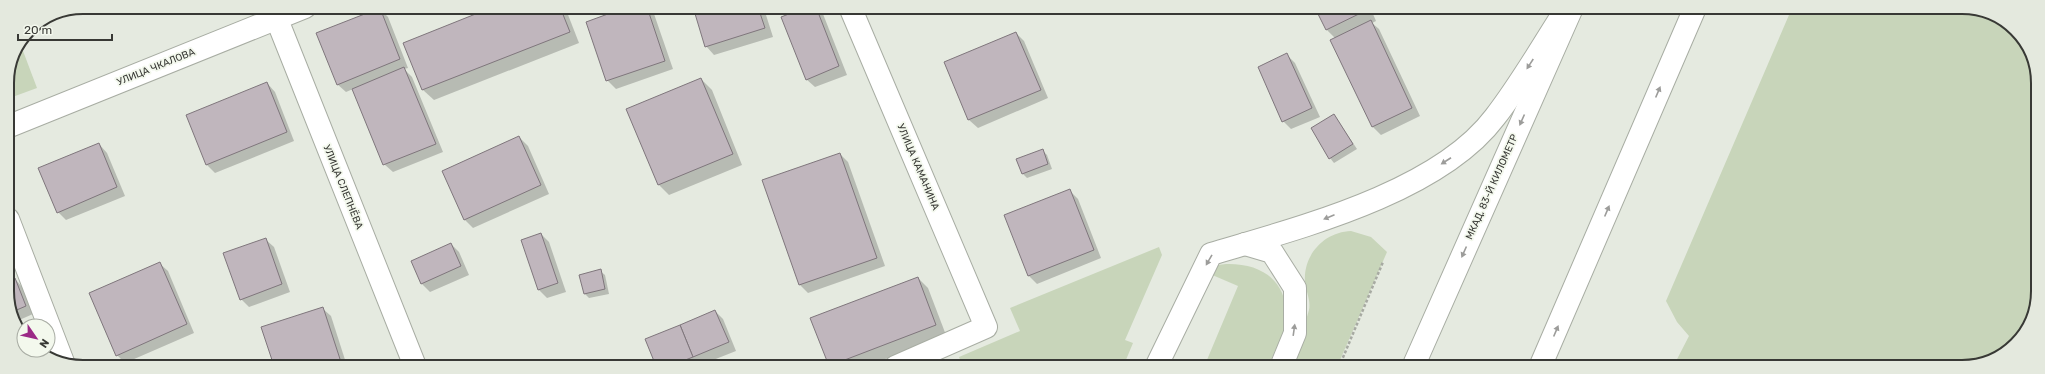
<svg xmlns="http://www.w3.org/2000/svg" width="2045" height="374" font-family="Rubik,sans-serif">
	<rect width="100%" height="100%" fill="#e5eae0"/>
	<g fill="#c8d5ba">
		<path d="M1792,8h180l44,21 20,39 1,233 -25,47 -45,19h-294l16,-31 -12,-14 -11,-21z"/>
		<path d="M20,43l17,45 -30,11c0,-20 2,-40 13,-56z"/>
		<path d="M1351,231l20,6 16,15 -50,115h-52c8,-19 19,-38 24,-57 2,-9 -3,-19 -4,-28 -2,-27 19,-50 46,-51z"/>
		<path d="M1159,247l3,8 -37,85 8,3 -10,24h-160l-4,-10 61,-26 -10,-23z"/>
		<path d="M1226,264c37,-1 63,18 60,57 0,10 -14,35 -18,46h-64l34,-81 -28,-12 1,-4 7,-5z"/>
	</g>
	<g fill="#0003">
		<path d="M495,7h70l14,36 -145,57 -11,-10 -18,-47z"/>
		<path d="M630,7h19l4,4 20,58 -57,20 -9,-9z"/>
		<path d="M694,7h82l1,4 -11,4 7,22 -59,18 -8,-9z"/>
		<path d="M810,7h6l7,7 24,61 -32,12 -9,-8z"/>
		<path d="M1318,7h52l6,14 -4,2 7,6 41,87 -39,19 -9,-9 -36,-87 -9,-9 -11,-22z"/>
		<path d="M380,9l8,8 20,51 -4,1 8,8 31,75 -50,20 -9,-8 -31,-75 -7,3 -9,-8z"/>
		<path d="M1016,33l8,8 24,57 -70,30 -9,-8 -24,-57z"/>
		<path d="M1287,55l8,8 25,54 -29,12 -8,-8z"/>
		<path d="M701,79l11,11 30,75 -73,30 -11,-11z"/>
		<path d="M267,83l8,9 19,49 -79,32 -8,-8z"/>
		<path d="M1334,115l23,34 -23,14 -4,-5z"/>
		<path d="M519,137l9,9 21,48 -76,34 -9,-9z"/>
		<path d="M99,144l8,9 18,43 -59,24 -8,-8z"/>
		<path d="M1043,151l4,4 5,14 -25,9 -4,-4z"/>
		<path d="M840,154l8,8 37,104 -77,27 -8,-8 -37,-104z"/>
		<path d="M1069,190l9,9 23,59 -64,26 -9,-9z"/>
		<path d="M541,234l8,8 17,50 -19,6 -8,-8z"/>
		<path d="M265,239l9,8 16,45 -41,15 -8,-8z"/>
		<path d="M451,244l8,8 10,23 -39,17 -8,-8z"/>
		<path d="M159,263l9,8 26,62 -69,30 -8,-8z"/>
		<path d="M600,271l5,4 4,19 -20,4 -4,-4 -5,-18z"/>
		<path d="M918,278l10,10 18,47 -81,32h-35z"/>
		<path d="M15,279l8,9 10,26 -16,7 -8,-15 -1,-24z"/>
		<path d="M322,308l9,8 16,50h-72l-13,-38z"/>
		<path d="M715,311l8,8 13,32 -38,15h-41l-11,-26z"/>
	</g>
	<g fill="#c0b6bd" stroke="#7f767c">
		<path d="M493,7h67l10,25 -148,58 -19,-47z"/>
		<path d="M627,7h20l18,54 -59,20 -20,-59z"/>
		<path d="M693,7h65l7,21 -60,19z"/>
		<path d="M807,7h9l23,59 -33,14 -25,-63z"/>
		<path d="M1365,7l2,3 -41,20 -11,-22z"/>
		<path d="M380,8l20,51 -63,26 -21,-52z"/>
		<path d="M1371,20l41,88 -40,19 -42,-87z"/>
		<path d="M1016,32l25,58 -73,30 -24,-58z"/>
		<path d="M1287,53l25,55 -30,14 -24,-55z"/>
		<path d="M404,67l32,77 -53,21 -31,-76z"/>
		<path d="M701,78l32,76 -75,31 -32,-76z"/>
		<path d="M267,82l20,50 -81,33 -20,-50z"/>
		<path d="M1334,114l19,30 -24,15 -18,-31z"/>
		<path d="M519,136l22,49 -77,35 -22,-49z"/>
		<path d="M99,143l18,44 -60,26 -19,-45z"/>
		<path d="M1043,149l5,15 -26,10 -6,-15z"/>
		<path d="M840,153l37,105 -78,27 -37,-105z"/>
		<path d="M1070,189l24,61 -66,26 -24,-61z"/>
		<path d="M541,233l17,50 -20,7 -17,-50z"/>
		<path d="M266,238l16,46 -42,16 -17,-47z"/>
		<path d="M451,243l10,23 -40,18 -10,-23z"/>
		<path d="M160,262l27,62 -71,32 -27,-63z"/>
		<path d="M601,269l4,20 -21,5 -5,-19z"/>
		<path d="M918,277l18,48 -107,41 -19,-48z"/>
		<path d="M15,278l11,28 -14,6 -3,-6 -1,-25z"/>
		<path d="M323,307l17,52 -21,7h-45l-13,-39z"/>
		<path d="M715,310l14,32 -36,15 -13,-32z"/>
		<path d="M680,325l13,32 -23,9h-14l-11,-27z"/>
	</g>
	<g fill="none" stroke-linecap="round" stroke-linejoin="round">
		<defs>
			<g id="minor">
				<path d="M272,7l143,359"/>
				<path d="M850,7l136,320 -91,40"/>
				<path d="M7,127l298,-120"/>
				<path d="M8,219l55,143"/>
				<path d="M1245,244l27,8 23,36v45l-14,34"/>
				<path d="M1156,367l55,-113c87,-26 227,-61 284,-137 25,-32 46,-69 68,-103"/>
			</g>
			<g id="highway">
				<path d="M1413,367l159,-359"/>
				<path d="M1540,367l155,-359"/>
			</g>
		</defs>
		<use href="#minor" stroke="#a8ada3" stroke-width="24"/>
		<use href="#highway" stroke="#a8ada3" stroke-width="24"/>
		<path stroke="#a7aaa2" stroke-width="2.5" stroke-dasharray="3 2" stroke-linecap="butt" d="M1339,367l44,-105"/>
		<use href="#minor" stroke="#fff" stroke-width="22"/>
		<use href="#highway" stroke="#fff" stroke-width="22"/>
	</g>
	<defs><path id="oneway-solid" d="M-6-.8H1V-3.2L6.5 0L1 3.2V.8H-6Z"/></defs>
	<g fill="#9c9c9a">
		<use href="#oneway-solid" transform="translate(1530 64) rotate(123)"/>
		<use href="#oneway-solid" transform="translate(1658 92) rotate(-67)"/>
		<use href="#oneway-solid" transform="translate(1522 120) rotate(114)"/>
		<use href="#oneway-solid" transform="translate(1446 161) rotate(147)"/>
		<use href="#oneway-solid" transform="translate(1607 211) rotate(-67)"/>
		<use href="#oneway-solid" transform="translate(1329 217) rotate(157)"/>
		<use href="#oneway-solid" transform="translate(1464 252) rotate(114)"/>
		<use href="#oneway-solid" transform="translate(1209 260) rotate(120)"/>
		<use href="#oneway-solid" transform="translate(1294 330) rotate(-82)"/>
		<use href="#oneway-solid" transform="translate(1556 331) rotate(-67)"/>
	</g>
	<g text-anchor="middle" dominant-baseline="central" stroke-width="3.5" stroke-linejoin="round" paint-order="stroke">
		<g font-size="10" fill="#383935" stroke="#f3f8ed">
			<text transform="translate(156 67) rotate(-22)">УЛИЦА ЧКАЛОВА</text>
			<text transform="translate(918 167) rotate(67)">УЛИЦА КАМАНИНА</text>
			<text transform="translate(343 187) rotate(68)">УЛИЦА СЛЕПНЁВА</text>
			<text transform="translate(1492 187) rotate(-66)">МКАД, 83-Й КИЛОМЕТР</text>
		</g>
	</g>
	<path d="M0 0H2045V374H0ZM83 14H1962A69 69 0 0 1 2031 83V291A69 69 0 0 1 1962 360H83A69 69 0 0 1 14 291V83A69 69 0 0 1 83 14Z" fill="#e4e9de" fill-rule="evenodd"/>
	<path fill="none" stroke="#383935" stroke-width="2" d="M83 14H1962A69 69 0 0 1 2031 83V291A69 69 0 0 1 1962 360H83A69 69 0 0 1 14 291V83A69 69 0 0 1 83 14Z"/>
	<g transform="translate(36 338) rotate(124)"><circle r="19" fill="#f3f8ed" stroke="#a8aca3"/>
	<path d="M0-3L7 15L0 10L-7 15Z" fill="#9b2986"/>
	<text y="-6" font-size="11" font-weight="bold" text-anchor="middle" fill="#383935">N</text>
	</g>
	<path d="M18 34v6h94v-6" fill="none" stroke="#383935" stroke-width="2"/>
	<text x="24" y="34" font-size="12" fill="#383935" stroke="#f3f8ed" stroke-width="3" paint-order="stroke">20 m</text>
</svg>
